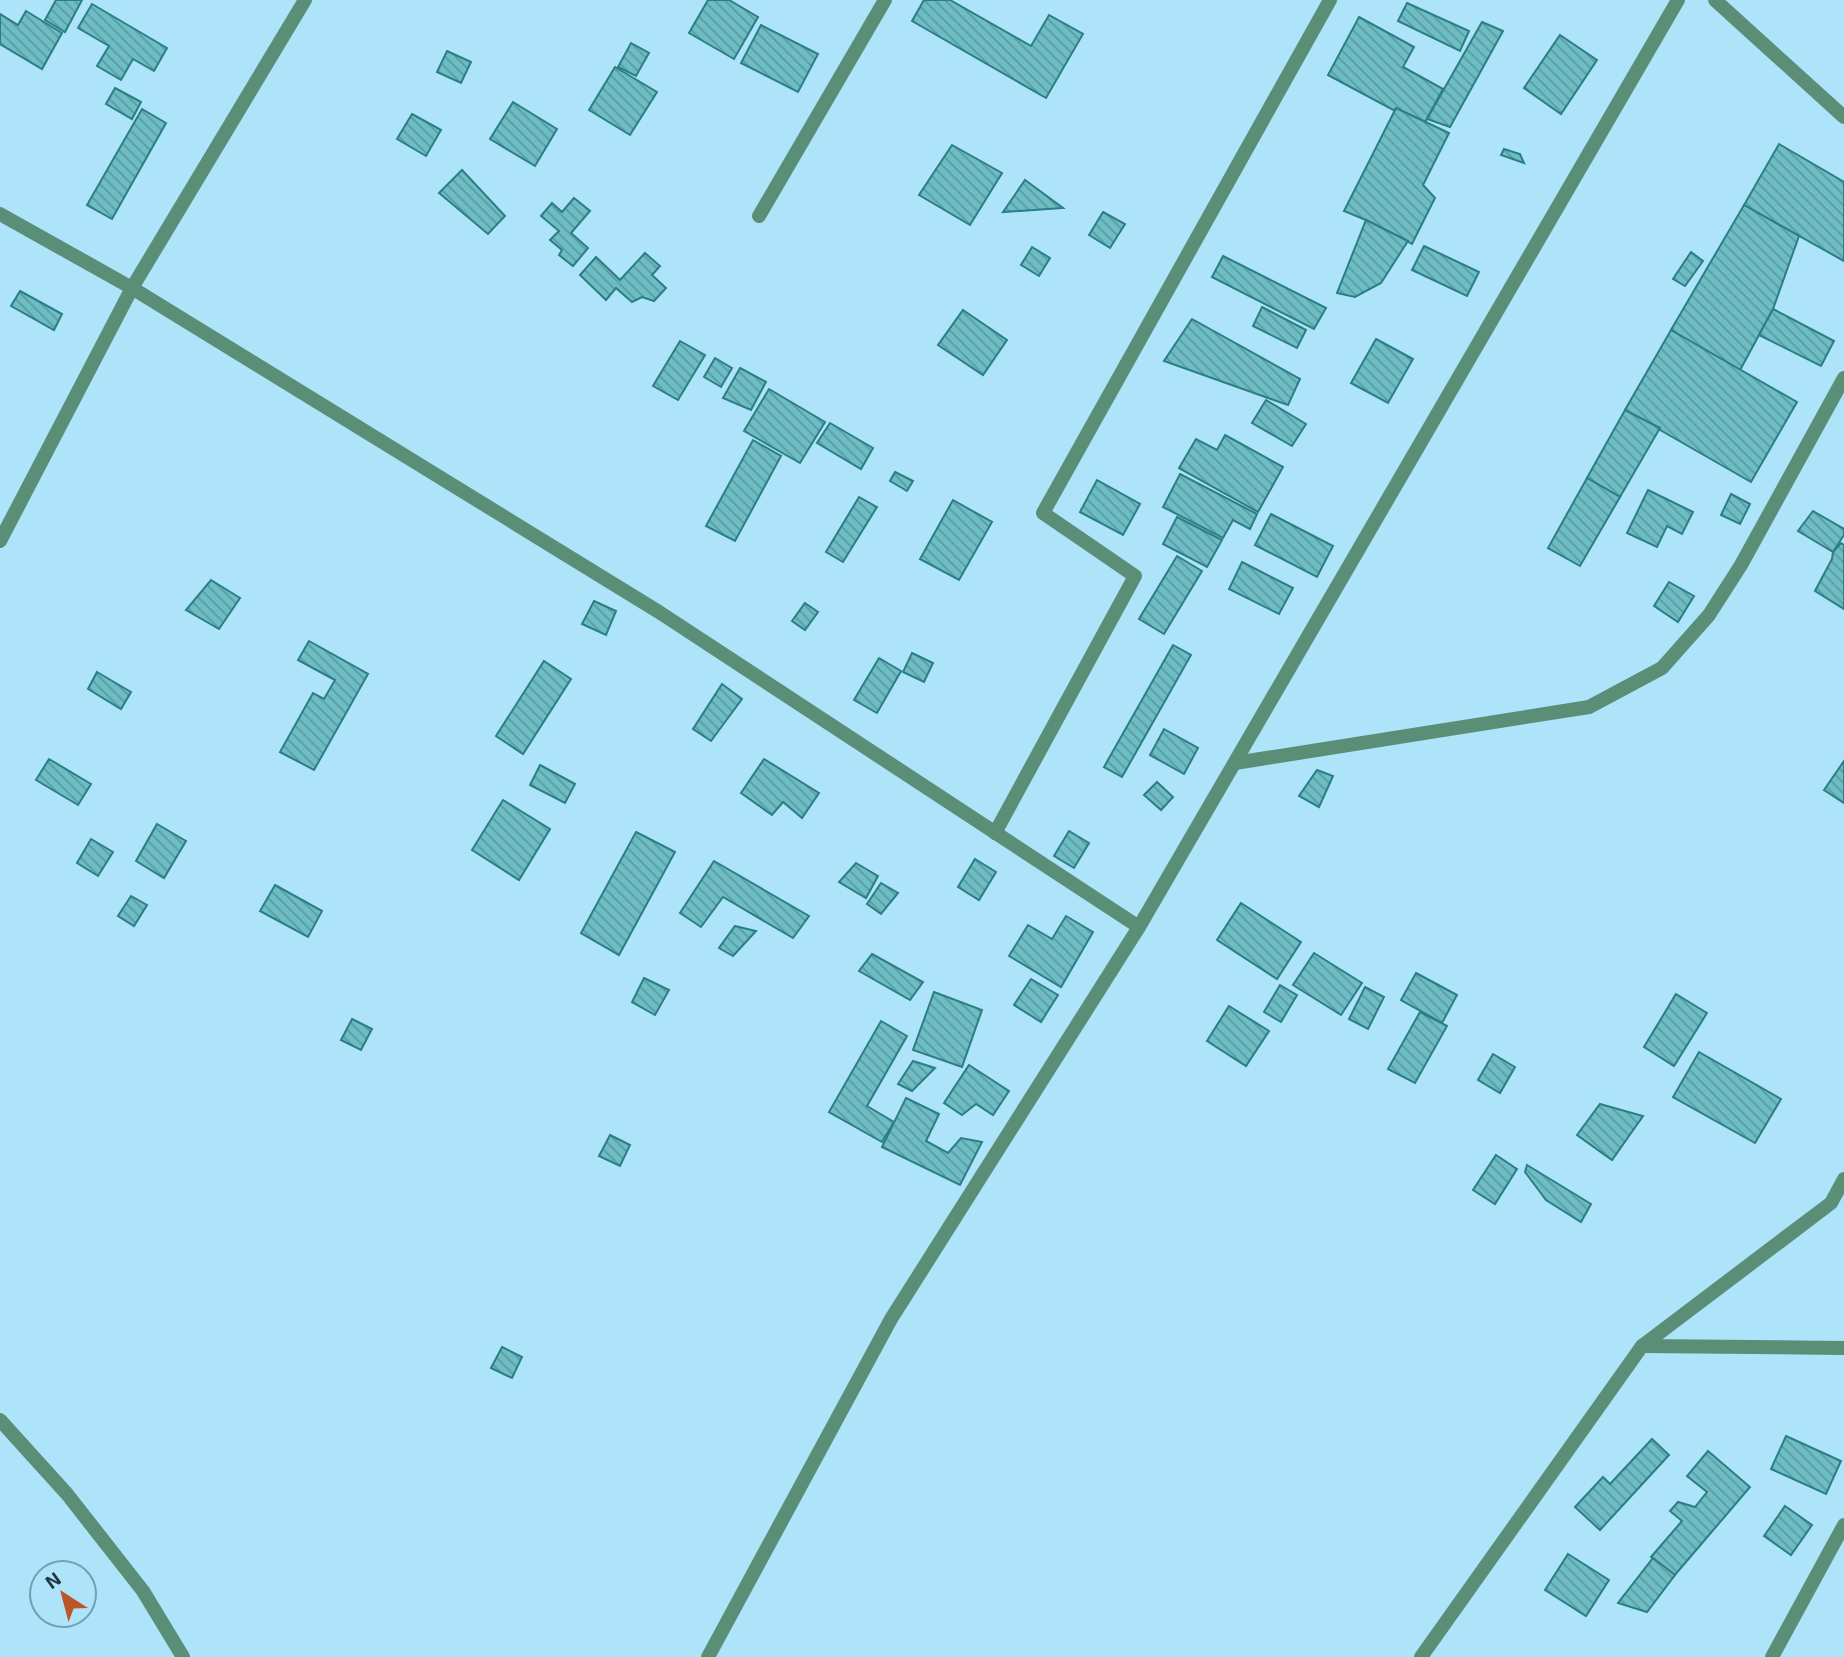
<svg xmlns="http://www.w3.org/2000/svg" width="1844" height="1657" font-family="'Exo 2',sans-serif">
	<defs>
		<pattern id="building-back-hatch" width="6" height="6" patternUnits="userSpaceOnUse" patternTransform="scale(1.75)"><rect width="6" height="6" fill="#6ebdc4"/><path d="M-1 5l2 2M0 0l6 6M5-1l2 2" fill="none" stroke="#5a9ba1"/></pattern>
	</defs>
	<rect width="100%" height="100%" fill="#ade4f9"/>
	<g fill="url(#building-back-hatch)" stroke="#2b7e85" stroke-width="2">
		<path d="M56,0h26l-17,32 -20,-12z"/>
		<path d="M708,0h21l29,17 -24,42 -45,-26z"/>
		<path d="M924,0h26l81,46 18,-31 34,19 -37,64 -134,-77z"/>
		<path d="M1407,3l62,28 -9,20 -62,-30z"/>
		<path d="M92,4l75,44 -13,23 -21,-12 -12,21 -24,-14 12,-20 -31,-18z"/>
		<path d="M26,11l36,22 -20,36 -42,-25v-30l18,11z"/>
		<path d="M1359,17l55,30 -11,20 40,22 -20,37 -95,-51z"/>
		<path d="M1482,22l21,9 -53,96 -23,-8z"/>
		<path d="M761,25l57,29 -20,38 -57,-29z"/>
		<path d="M1560,35l37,25 -36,54 -37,-26z"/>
		<path d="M631,43l18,10 -13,23 -18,-9z"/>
		<path d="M447,51l24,11 -10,21 -24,-11z"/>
		<path d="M615,67l42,25 -27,43 -41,-25z"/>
		<path d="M115,88l26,14 -9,17 -26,-15z"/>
		<path d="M513,102l44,27 -22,37 -45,-27z"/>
		<path d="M1396,108l53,25 -26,52 12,13 -23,46 -46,-24 -22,-9z"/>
		<path d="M142,109l24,14 -54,96 -25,-14z"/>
		<path d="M412,114l29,16 -15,26 -29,-17z"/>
		<path d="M1779,144l65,38v79l-100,-56z"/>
		<path d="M952,145l50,28 -32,52 -51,-30z"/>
		<path d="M1504,149l16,5 4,9 -23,-8z"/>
		<path d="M462,170l43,46 -17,18 -49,-41z"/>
		<path d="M1025,180l38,28 -60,4z"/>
		<path d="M574,198l16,13 -19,22 17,15 -15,18 -14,-11 3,-5 -12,-10 9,-9 -18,-15 11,-13 10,9z"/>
		<path d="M1744,205l55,31 -26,73 -34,63 -68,-42z"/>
		<path d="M1103,212l22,12 -15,24 -21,-13z"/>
		<path d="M1366,220l42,21 -27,42 -26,14 -18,-4z"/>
		<path d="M1424,246l55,26 -12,24 -55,-26z"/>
		<path d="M1032,247l18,11 -11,18 -18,-11z"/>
		<path d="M1691,252l12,9 -18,25 -12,-7z"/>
		<path d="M645,253l15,13 -8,9 14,13 -12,13 -12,-4 -10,5 -16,-14 -10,12 -26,-25 16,-18 24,23z"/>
		<path d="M1223,256l103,52 -12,21 -102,-52z"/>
		<path d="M20,291l42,23 -8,16 -43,-24z"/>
		<path d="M1262,307l44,23 -9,18 -44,-22z"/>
		<path d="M1773,309l61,32 -13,25 -62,-31z"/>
		<path d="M963,310l44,30 -24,35 -45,-30z"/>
		<path d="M1192,319l108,60 -12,26 -124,-44z"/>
		<path d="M1671,330l126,72 -46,80 -126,-72z"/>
		<path d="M1376,339l37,20 -25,44 -37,-20z"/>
		<path d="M680,341l25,14 -27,45 -25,-14z"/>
		<path d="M715,358l17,10 -11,19 -17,-10z"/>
		<path d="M740,368l26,14 -15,28 -28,-12z"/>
		<path d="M769,389l56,33 -25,41 -56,-32z"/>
		<path d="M1266,400l40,24 -14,22 -40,-23z"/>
		<path d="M1625,410l35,18 -40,69 -33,-19z"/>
		<path d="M830,423l43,25 -12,21 -44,-26z"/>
		<path d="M1225,435l58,32 -25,45 -79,-44 17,-29 21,11z"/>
		<path d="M753,440l28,16 -46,85 -29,-15z"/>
		<path d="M895,472l18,9 -6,10 -17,-10z"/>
		<path d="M1180,474l77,40 -7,15 -17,-9 -10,18 -60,-31z"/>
		<path d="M1587,478l33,19 -40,69 -32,-18z"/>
		<path d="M1097,480l43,24 -17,31 -43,-23z"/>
		<path d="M1648,490l45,22 -11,22 -15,-8 -10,21 -30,-14z"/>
		<path d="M1731,494l19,10 -10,20 -19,-9z"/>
		<path d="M859,497l18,10 -34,55 -17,-10z"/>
		<path d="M953,500l39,22 -33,58 -39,-21z"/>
		<path d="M1813,511l31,18v6l-11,17 -35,-21z"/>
		<path d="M1271,514l62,32 -16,31 -62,-32z"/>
		<path d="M1177,517l45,23 -15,27 -44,-23z"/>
		<path d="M1841,543l3,2v64l-29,-18 17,-32 1,-7z"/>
		<path d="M1177,556l25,15 -38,63 -25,-15z"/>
		<path d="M1242,562l51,26 -14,26 -50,-25z"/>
		<path d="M211,580l29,18 -21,31 -33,-19z"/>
		<path d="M1669,582l25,14 -16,26 -24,-16z"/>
		<path d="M594,601l22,10 -10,24 -24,-11z"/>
		<path d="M805,603l13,9 -13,18 -13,-9z"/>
		<path d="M309,641l59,33 -54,96 -34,-18 33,-59 11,6 11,-19 -37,-20z"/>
		<path d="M1173,645l18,10 -69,122 -18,-10z"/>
		<path d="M912,653l21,10 -9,19 -21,-10z"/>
		<path d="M879,658l22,13 -24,42 -23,-13z"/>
		<path d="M544,661l27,18 -48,75 -27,-18z"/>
		<path d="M97,672l34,20 -10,17 -33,-20z"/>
		<path d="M722,684l20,15 -31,42 -18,-12z"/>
		<path d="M1164,729l34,19 -14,26 -34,-19z"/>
		<path d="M49,759l42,25 -13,21 -42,-25z"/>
		<path d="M764,759l55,34 -17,25 -19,-16 -11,13 -31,-22z"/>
		<path d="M1844,761v42l-20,-13z"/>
		<path d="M540,765l35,19 -10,19 -35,-18z"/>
		<path d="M1317,770l16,6 -14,31 -20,-11z"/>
		<path d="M1157,782l16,15 -12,13 -17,-15z"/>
		<path d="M503,800l47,29 -31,51 -47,-30z"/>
		<path d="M157,824l29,17 -22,37 -28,-17z"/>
		<path d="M1069,831l20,12 -15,25 -20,-12z"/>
		<path d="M636,832l39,20 -56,103 -38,-22z"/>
		<path d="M91,839l22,13 -15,24 -21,-13z"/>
		<path d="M975,859l21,13 -17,28 -21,-13z"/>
		<path d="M714,861l95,55 -16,22 -70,-41 -22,30 -21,-14z"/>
		<path d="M856,863l22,13 -12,22 -27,-16z"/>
		<path d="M881,883l17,10 -17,21 -14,-10z"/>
		<path d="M275,885l47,26 -14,26 -48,-26z"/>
		<path d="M131,896l16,9 -13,21 -16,-10z"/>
		<path d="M1241,903l60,39 -24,37 -60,-39z"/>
		<path d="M1066,916l27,16 -32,55 -52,-31 19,-31 24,14z"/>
		<path d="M735,926l21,5 -23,25 -14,-8z"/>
		<path d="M1314,953l48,30 -21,32 -48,-30z"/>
		<path d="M872,954l51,28 -13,18 -51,-29z"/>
		<path d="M1416,973l41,22 -15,28 -41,-23z"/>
		<path d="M644,978l25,12 -14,25 -23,-13z"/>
		<path d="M1031,979l27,16 -17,27 -27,-17z"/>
		<path d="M1280,985l17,10 -16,27 -17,-10z"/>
		<path d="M1365,987l19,10 -16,32 -19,-10z"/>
		<path d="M934,992l48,18 -20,57 -49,-17z"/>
		<path d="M1676,994l31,19 -33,53 -30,-19z"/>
		<path d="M1229,1006l40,25 -23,35 -39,-25z"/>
		<path d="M1420,1012l27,14 -32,57 -27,-14z"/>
		<path d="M352,1019l20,10 -11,21 -20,-10z"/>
		<path d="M881,1021l26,15 -40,70 27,16 -12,20 -53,-30z"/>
		<path d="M1699,1052l82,47 -26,44 -82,-46z"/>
		<path d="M1493,1054l22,13 -15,26 -22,-13z"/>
		<path d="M913,1061l22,7 -23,23 -14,-7z"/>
		<path d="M969,1065l40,26 -16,24 -17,-11 -14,11 -18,-12z"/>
		<path d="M906,1098l33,16 -13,27 22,12 13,-15 21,4 -22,43 -78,-38z"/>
		<path d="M1600,1104l43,12 -31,44 -35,-25z"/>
		<path d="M610,1135l20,10 -10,21 -21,-10z"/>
		<path d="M1496,1155l21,14 -22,35 -22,-14z"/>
		<path d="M1527,1165l64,39 -10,18 -35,-22 -21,-28z"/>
		<path d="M502,1347l20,10 -10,21 -21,-10z"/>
		<path d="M1786,1436l55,25 -15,33 -55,-25z"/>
		<path d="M1652,1439l17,16 -69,75 -25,-23 28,-30 7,7z"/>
		<path d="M1708,1451l42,36 -76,89 -23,-19 31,-36 -12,-10 8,-9 17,5 12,-15 -20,-16z"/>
		<path d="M1785,1506l27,19 -21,30 -27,-19z"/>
		<path d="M1568,1554l41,26 -23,36 -41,-26z"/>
		<path d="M1653,1558l22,17 -28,37 -29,-9z"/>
	</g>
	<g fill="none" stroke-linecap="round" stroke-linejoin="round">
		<g stroke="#5b8e76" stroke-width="14">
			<path d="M1715,0l129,117"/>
			<path d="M0,214l132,74 527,324 480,315"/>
			<path d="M759,216l126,-216"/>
			<path d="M0,541l132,-253 173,-288"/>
			<path d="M1235,763l354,-56 73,-39 47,-53 32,-50 103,-187"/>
			<path d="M995,833l140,-257 -92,-63 287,-513"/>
			<path d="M1642,1346l202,2"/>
			<path d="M0,1420l67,74 76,97 40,66"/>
			<path d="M708,1657l183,-338 248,-392 539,-927"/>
			<path d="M1421,1657l221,-311 189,-143 13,-24"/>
			<path d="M1772,1657l72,-132"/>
		</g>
	</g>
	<g transform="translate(63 1594) rotate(324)"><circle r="33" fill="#ade4f9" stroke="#73a0b1" stroke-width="2"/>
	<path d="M0-5L12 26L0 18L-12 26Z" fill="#bb5627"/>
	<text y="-10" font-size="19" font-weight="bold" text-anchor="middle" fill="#1c3944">N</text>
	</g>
</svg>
